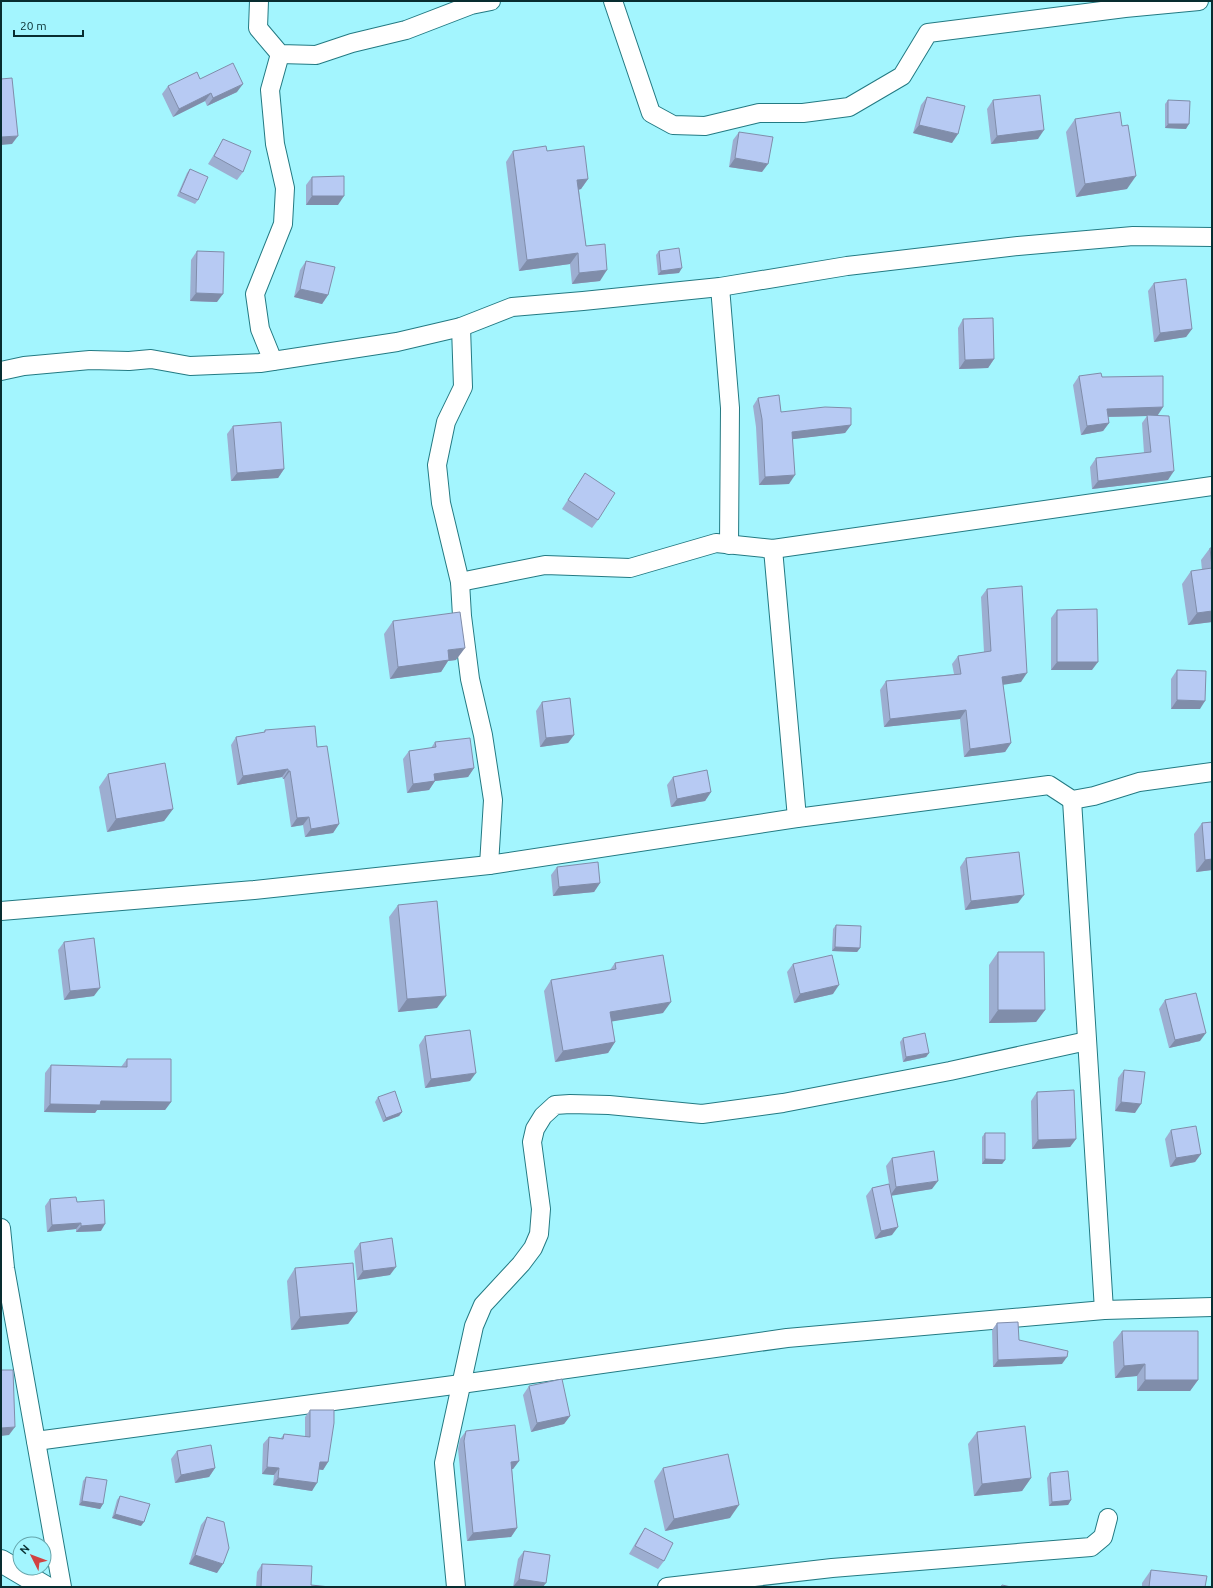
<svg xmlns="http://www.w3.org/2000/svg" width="1213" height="1588" font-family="Ubuntu,sans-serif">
	<rect width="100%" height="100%" fill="#a3f5fe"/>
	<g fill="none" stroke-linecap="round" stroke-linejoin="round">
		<defs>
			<g id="street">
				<path d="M259,1l-1,27 22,26 36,1 36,-12 54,-13 65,-25 20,-4"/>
				<path d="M613,1l38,112 22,12 32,1 54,-13h44l46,-6 53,-31 26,-43 197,-25 74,-7"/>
				<path d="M720,287l10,121 -1,137"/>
				<path d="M461,327l2,60 -17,35 -9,43 4,38 19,79 2,34 8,63 13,56 10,65 -4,65"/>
				<path d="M273,361l-13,-32 -5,-35 28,-70 2,-36 -10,-44 -5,-54 10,-36"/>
				<path d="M1,371l23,-5 66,-6 39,1 22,-2 39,7 70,-3 137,-21 64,-15 51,-20 71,-6 137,-14 127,-21 171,-20 115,-10 79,1"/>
				<path d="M773,549l24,269"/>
				<path d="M460,582l85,-17 85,3 86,-25 57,6 439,-63"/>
				<path d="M1072,800l32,510"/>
				<path d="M1,911l253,-21 235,-25 308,-47 252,-33 23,15 22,-4 45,-14 73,-10"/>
				<path d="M1,1228l4,40 57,319"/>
				<path d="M36,1441l425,-57 326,-46 317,-28 108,-3"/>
				<path d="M456,1587l-12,-124 30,-137 9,-21 38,-41 12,-16 6,-14 2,-25 -9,-67 3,-13 8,-13 12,-11 15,-1 39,1 93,9 81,-11 167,-32 137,-30"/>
				<path d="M667,1587l165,-19 259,-21 12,-10 5,-19"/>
			</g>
			<path id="secondary" d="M1,1561l44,26"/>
		</defs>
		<use href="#street" stroke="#237a83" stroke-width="20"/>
		<use href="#secondary" stroke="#237a83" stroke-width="24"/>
		<use href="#street" stroke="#fff" stroke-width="18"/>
		<use href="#secondary" stroke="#fff" stroke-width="22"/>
	</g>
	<g fill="#9daed1">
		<path d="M200,79l37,13 -30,14 -2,-5 -32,16 -11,-23 6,-8z"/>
		<path d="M927,97l25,46 -39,-10 8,-28z"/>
		<path d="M993,100l45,39 -47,5 -4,-35z"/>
		<path d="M1168,100l18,29 -21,-1v-24z"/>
		<path d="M1075,119l47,7 5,63 -51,8 -10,-65z"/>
		<path d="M739,132l23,40 -33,-5 4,-27z"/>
		<path d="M223,139l20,33 -6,8 -29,-16 10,-16z"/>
		<path d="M513,151h34l41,28 -7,10 -2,1 7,56 14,35 -28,3 -2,-20 -51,7 -13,-109z"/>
		<path d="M190,169l8,31 -3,4 -18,-8 10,-23z"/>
		<path d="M312,177l26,28h-32v-20z"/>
		<path d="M197,251l20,51 -27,-1 1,-41z"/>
		<path d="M659,251l20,22 -21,2 -2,-20z"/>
		<path d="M306,261l22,34 -6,9 -28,-7 6,-27z"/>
		<path d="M1154,283l38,46 -6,8 -32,5 -6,-51z"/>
		<path d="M963,319l31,40 -6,9 -29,1 -1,-41z"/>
		<path d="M1079,376l23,1 61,30 -5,8 10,65 -76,9 -2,-22 6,-9 48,-5 -2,-30 5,-7 -39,1 1,6 -6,8 -22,4 -8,-50z"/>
		<path d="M758,398l23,14 70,13 -6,8 -53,6 -3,45 -30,1 -3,-58 -3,-21z"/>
		<path d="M233,426l51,43 -6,9 -47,3 -4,-47z"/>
		<path d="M585,473l13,47 -6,8 -30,-19z"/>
		<path d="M1210,548h2v74l-24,3 -6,-41 9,-13 11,-1 -1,-10z"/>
		<path d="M987,589l34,93 -18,2 8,59 -6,9 -41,5 -4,-38 -76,8 -4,-37 6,-9 68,-7 -2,-10 6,-8 26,-4 -3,-55z"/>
		<path d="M1057,610l35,60h-41v-52z"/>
		<path d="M393,621l63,39 -8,1 -7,11 -51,7 -6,-45z"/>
		<path d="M1177,670l23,39h-29v-30z"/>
		<path d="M542,702l32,33 -6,8 -28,4 -4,-36z"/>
		<path d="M265,730l52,17 22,77 -6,9 -28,4 -2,-12 -12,2 -7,-48h-1l-1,-2 -45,8 -6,-40 5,-8 28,-5z"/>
		<path d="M435,742l39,26 -6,9 -33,4 -6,9 -22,3 -4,-34 6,-8 22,-3z"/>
		<path d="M108,774l65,35 -9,12 -57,11 -8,-45z"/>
		<path d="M673,777l38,15 -6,9 -34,6 -4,-22z"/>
		<path d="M1212,822v48l-16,2 -2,-38 8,-11z"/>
		<path d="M966,858l52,45 -53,7 -5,-43z"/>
		<path d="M557,867l43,16 -6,9 -41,4 -2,-21z"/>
		<path d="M398,905l39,103 -39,4 -9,-95z"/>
		<path d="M836,925l24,23 -3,4 -25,-1 1,-22z"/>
		<path d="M64,942l30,54 -30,4 -6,-50z"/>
		<path d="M998,952l47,58 -9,12 -47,1v-58z"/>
		<path d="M615,963l48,50 -51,8 3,21 -7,11 -53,9 -11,-71 7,-11 59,-10z"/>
		<path d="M793,964l40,30 -39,9 -7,-31z"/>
		<path d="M1165,1000l35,41 -31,7 -10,-39z"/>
		<path d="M425,1036l45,45 -45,7 -6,-43z"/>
		<path d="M903,1038l26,15 -3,4 -23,5 -3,-20z"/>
		<path d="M127,1059l44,43 -6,8h-68l-2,3 -51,-1 1,-39 6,-8 70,2z"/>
		<path d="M1124,1070l11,43 -20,-2 3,-33z"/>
		<path d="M1037,1092l39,47 -6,8 -38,2 -1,-48z"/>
		<path d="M378,1097l24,15 -3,4 -16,6 -8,-20z"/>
		<path d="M1171,1130l30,24 -6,8 -25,5 -5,-28z"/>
		<path d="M985,1133l20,27 -3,4h-20v-27z"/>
		<path d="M892,1158l40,31 -40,6v40l-17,4 -9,-43 6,-8 17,-4 -3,-18z"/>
		<path d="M50,1199l27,3 24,29 -25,1v-3l-29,3 -2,-26z"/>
		<path d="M360,1243l30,32 -33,5 -3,-29z"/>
		<path d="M295,1268l62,44 -9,12 -57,6 -4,-49z"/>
		<path d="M997,1323l22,17 43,24 -69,3 -1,-37z"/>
		<path d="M1122,1331l76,49 -8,11h-53v-15l-22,2 -2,-36z"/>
		<path d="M529,1386l41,30 -6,8 -33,8 -8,-37z"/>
		<path d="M310,1410l18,52 -5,8 -4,-1 -7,22 -39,-6 1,-10 -12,-1 1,-30 6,-7 12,1 3,-4 21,3v-20z"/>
		<path d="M466,1431l53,30 -6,8h-1l5,59 -6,9 -44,4 -9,-92 2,-10z"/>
		<path d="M977,1432l54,46 -9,13 -48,5 -6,-52z"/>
		<path d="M177,1451l38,17 -6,9 -34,6 -4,-24z"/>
		<path d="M663,1468l67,50 -65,13 -11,-50z"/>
		<path d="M1050,1473l21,27 -3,5 -19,1 -2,-28z"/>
		<path d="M86,1477l17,27 -3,5 -21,-4 4,-24z"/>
		<path d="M120,1496l21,30 -29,-8 5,-18z"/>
		<path d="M207,1517l10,56 -28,-9 12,-39z"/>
		<path d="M645,1528l19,33 -6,8 -29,-15 10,-17z"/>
		<path d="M524,1551l19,36h-30l5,-28z"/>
		<path d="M262,1564l49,21 19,2h-74l1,-15z"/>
		<path d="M1151,1570l54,17h-63v-4z"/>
	</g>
	<g fill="#808daa">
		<path d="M243,84l-6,8 -30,14 6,-8z"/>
		<path d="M211,93l-6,8 -32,16 6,-8z"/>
		<path d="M1168,124h21l-3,5 -21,-1z"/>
		<path d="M919,125l39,9 -6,9 -39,-10z"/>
		<path d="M1044,130l-6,9 -47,5 6,-8z"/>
		<path d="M18,136l-6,8 -11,1v-8z"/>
		<path d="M735,158l33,6 -6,8 -33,-5z"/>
		<path d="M1136,176l-9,13 -51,8 9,-13z"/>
		<path d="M588,179l-7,10 -11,2 7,-11z"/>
		<path d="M312,196h32l-6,9h-32z"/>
		<path d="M578,253l-8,11 -51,7 8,-11z"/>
		<path d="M682,268l-3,5 -21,2 3,-4z"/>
		<path d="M607,270l-7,11 -28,3 7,-11z"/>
		<path d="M300,289l28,6 -6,9 -28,-7z"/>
		<path d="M196,293l27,1 -6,8 -27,-1z"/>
		<path d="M1192,329l-6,8 -32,5 6,-9z"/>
		<path d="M994,359l-6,9 -29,1 6,-9z"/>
		<path d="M1163,407l-6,9 -10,-1v1l-46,1 6,-8z"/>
		<path d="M1109,423l-6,8 -22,4 6,-9z"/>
		<path d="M851,425l-6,8 -59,7 6,-8z"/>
		<path d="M284,469l-6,9 -47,3 6,-8z"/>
		<path d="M1174,471l-6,9 -76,9 6,-8z"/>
		<path d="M795,475l-6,9 -30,1 6,-8z"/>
		<path d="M1212,611v11l-24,3 9,-12z"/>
		<path d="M465,648l-9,12 -8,1 -7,11 -51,7 8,-12 50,-17z"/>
		<path d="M1057,662h41l-6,8h-41z"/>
		<path d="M1027,673l-6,9 -25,4 6,-9z"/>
		<path d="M1177,700l28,1 -5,8h-29z"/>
		<path d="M966,710l-6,9 -76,8 6,-8z"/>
		<path d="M574,735l-6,8 -28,4 6,-9z"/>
		<path d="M1011,743l-6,9 -41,5 6,-8z"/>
		<path d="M474,768l-6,9 -33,4 -6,9 -22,3 6,-9 21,-10z"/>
		<path d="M288,769l-6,8 -45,8 6,-9z"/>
		<path d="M288,771h2l-6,8h-1z"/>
		<path d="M711,792l-6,9 -34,6 6,-8z"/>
		<path d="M173,809l-9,12 -57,11 9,-13z"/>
		<path d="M309,817l-6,8 -12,2 6,-9z"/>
		<path d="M339,824l-6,9 -28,4 6,-8z"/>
		<path d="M1212,859v11l-16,2 9,-12z"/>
		<path d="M600,883l-6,9 -41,4 6,-9z"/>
		<path d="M1024,895l-6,8 -53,7 6,-9z"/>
		<path d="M835,947l25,1 -3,4 -25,-1z"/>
		<path d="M839,985l-6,9 -39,9 6,-9z"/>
		<path d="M100,988l-6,8 -30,4 6,-9z"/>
		<path d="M446,996l-9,12 -39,4 9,-13z"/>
		<path d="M671,1002l-8,11 -60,10 7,-11z"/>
		<path d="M998,1010h47l-9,12 -47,1z"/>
		<path d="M1206,1033l-6,8 -31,7 6,-8z"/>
		<path d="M615,1042l-7,11 -53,9 8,-11z"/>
		<path d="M929,1053l-3,4 -23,5 3,-5z"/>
		<path d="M476,1073l-6,8 -45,7 6,-9z"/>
		<path d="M101,1101l70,1 -6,8h-68l-2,3 -51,-1 6,-8z"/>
		<path d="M1121,1102l20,2 -6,9 -20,-2z"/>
		<path d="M402,1112l-3,4 -16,6 3,-4z"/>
		<path d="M1076,1139l-6,8 -38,2 6,-9z"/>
		<path d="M1201,1154l-6,8 -25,5 6,-9z"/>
		<path d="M985,1159l20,1 -3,4h-20z"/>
		<path d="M938,1181l-6,8 -42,7 6,-9z"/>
		<path d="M81,1223l-5,6 -29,3 5,-7z"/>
		<path d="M105,1224l-4,7 -25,1 5,-6z"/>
		<path d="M898,1227l-6,8 -17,4 6,-8z"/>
		<path d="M396,1267l-6,8 -33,5 6,-9z"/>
		<path d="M357,1312l-9,12 -57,6 9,-13z"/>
		<path d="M1067,1357l-5,7 -69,3 5,-7z"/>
		<path d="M1145,1364l-8,12 -22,2 9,-12z"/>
		<path d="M1145,1380h53l-8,11h-53z"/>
		<path d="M570,1416l-6,8 -33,8 6,-9z"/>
		<path d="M15,1427l-6,8 -8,1v-8z"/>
		<path d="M519,1461l-6,8 -8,1 6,-8z"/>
		<path d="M320,1462h8l-5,8 -8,-1z"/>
		<path d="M267,1467l12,1 -5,7 -12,-1z"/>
		<path d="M215,1468l-6,9 -34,6 6,-8z"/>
		<path d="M278,1478l39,5 -5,8 -39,-6z"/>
		<path d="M1031,1478l-9,13 -48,5 8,-12z"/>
		<path d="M1071,1500l-3,5 -19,1 3,-4z"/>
		<path d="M82,1501l21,3 -3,5 -21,-4z"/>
		<path d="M739,1505l-9,13 -65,13 9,-12z"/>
		<path d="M115,1514l29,8 -3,4 -29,-8z"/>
		<path d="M517,1528l-6,9 -44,4 6,-8z"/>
		<path d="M195,1555l28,9 -6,9 -28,-9z"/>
		<path d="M519,1579l27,4 -3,4h-30z"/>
	</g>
	<g fill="#b7caf3" stroke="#808daa">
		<path d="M233,63l10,21 -30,14 -2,-5 -32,16 -11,-23 29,-14 3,7z"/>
		<path d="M12,78l6,58 -17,1v-58z"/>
		<path d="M1040,95l4,35 -47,6 -4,-36z"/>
		<path d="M927,97l38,9 -7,28 -39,-9z"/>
		<path d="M1168,100l22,1 -1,23h-21z"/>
		<path d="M1120,112l2,14 6,-1 8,51 -51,8 -10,-65z"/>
		<path d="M739,132l34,5 -5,27 -33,-6z"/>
		<path d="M223,139l28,12 -8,21 -29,-16z"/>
		<path d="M546,146l1,5 37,-5 4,33 -11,1 9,66 19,-2 2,26 -28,3 -1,-20 -51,7 -14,-109z"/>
		<path d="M190,169l18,8 -10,23 -18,-8z"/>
		<path d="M344,176v20h-32v-19z"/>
		<path d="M679,248l3,20 -21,3 -2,-20z"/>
		<path d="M197,251l27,1 -1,42 -27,-1z"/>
		<path d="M306,261l29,6 -7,28 -28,-6z"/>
		<path d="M1186,279l6,50 -32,4 -6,-50z"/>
		<path d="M993,318l1,41 -29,1 -2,-41z"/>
		<path d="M1101,373l1,4 61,-1v31l-56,2 2,14 -22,3 -8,-50z"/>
		<path d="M779,395l2,17 44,-5 26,1v17l-59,7 3,43 -30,2 -3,-58 -4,-21z"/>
		<path d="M1147,415l22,1 5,55 -76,10 -2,-23 55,-6z"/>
		<path d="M281,422l3,47 -47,4 -4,-47z"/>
		<path d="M585,473l30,20 -17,27 -30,-20z"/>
		<path d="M1210,548h2v19z"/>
		<path d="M1212,568v43l-15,2 -6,-42z"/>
		<path d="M1022,586l5,87 -25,4 9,66 -41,6 -4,-39 -76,9 -4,-38 75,-7 -3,-18 33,-5 -4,-62z"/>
		<path d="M1097,609l1,53h-41v-52z"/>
		<path d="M460,612l5,36 -17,2 1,10 -51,7 -5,-46z"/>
		<path d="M1177,670l29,1 -1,30 -28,-1z"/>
		<path d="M570,698l4,37 -28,3 -4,-36z"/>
		<path d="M315,726l2,21 10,-1 12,78 -28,5 -2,-12 -12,1 -7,-47h-2v-2l-45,7 -7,-39 29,-5v-2z"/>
		<path d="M470,738l4,30 -40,6 1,7 -22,3 -4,-33 27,-4 -1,-5z"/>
		<path d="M165,763l8,46 -57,10 -8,-45z"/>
		<path d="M707,770l4,22 -34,7 -4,-22z"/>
		<path d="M1212,822v37l-7,1 -3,-37z"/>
		<path d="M1019,852l5,43 -53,6 -5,-43z"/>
		<path d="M598,862l2,21 -41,4 -2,-20z"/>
		<path d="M437,901l9,95 -39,3 -9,-94z"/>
		<path d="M836,925l25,1 -1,22 -25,-1z"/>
		<path d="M94,938l6,50 -30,3 -6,-49z"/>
		<path d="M998,952h46l1,58h-47z"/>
		<path d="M663,955l8,47 -61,10 5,30 -52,9 -12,-71 65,-11 -1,-6z"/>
		<path d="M832,955l7,30 -39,9 -7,-30z"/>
		<path d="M1196,993l10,40 -31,7 -10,-40z"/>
		<path d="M470,1030l6,43 -45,6 -6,-43z"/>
		<path d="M925,1033l4,20 -23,4 -3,-19z"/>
		<path d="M127,1059h44v43l-70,-1 -1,4 -50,-1 1,-39 76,2z"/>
		<path d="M1124,1070l21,2 -4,32 -20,-2z"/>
		<path d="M1074,1090l2,49 -38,1 -1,-48z"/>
		<path d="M395,1091l7,21 -16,6 -8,-21z"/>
		<path d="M1196,1126l5,28 -25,4 -5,-28z"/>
		<path d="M985,1133h20v27l-20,-1z"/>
		<path d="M934,1151l4,30 -42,6 -4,-29z"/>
		<path d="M889,1184l9,43 -17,4 -9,-43z"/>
		<path d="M76,1197l1,5 27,-2 1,24 -24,2v-3l-29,2 -2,-26z"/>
		<path d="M392,1238l4,29 -33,4 -3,-28z"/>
		<path d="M353,1263l4,49 -57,5 -5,-49z"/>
		<path d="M1018,1322l1,18 49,11 -1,6 -69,3 -1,-37z"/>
		<path d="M1122,1331h76v49h-53v-16l-21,2z"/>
		<path d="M1,1370h12l2,57 -14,1z"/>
		<path d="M562,1379l8,37 -33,7 -8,-37z"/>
		<path d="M310,1410h24v13l-6,39h-8l-3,21 -39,-5 1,-10 -12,-1 2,-30 14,2 1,-5 26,3z"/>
		<path d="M515,1425l4,36 -8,1 6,66 -44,5 -9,-92 2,-10z"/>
		<path d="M1025,1426l6,52 -49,6 -5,-52z"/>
		<path d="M211,1445l4,23 -34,7 -4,-24z"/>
		<path d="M728,1454l11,51 -65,14 -11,-51z"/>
		<path d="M1068,1471l3,29 -19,2 -2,-29z"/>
		<path d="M86,1477l21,3 -4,24 -21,-3z"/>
		<path d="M120,1496l30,8 -6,18 -29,-8z"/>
		<path d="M207,1517l17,5 5,26 -6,16 -28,-9z"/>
		<path d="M645,1528l28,15 -9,18 -29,-15z"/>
		<path d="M524,1551l26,4 -4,28 -27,-4z"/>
		<path d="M262,1564l50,2 -1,19 19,2h-69z"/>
		<path d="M1151,1570l56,6 -2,11h-56z"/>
		<path d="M1002,1585l9,2h-10z"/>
	</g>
	<rect width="1213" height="1588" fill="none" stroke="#082d30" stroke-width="4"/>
	<g transform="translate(32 1556) rotate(312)"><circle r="19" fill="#a3f5fe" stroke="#65a5ac"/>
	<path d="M0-3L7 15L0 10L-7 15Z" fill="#d14242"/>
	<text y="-6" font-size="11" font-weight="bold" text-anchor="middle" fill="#082d30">N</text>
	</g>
	<path d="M14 30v6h69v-6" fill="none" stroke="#082d30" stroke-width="2"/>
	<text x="20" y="30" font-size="12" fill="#082d30" stroke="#a3f5fe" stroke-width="3" paint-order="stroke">20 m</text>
</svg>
